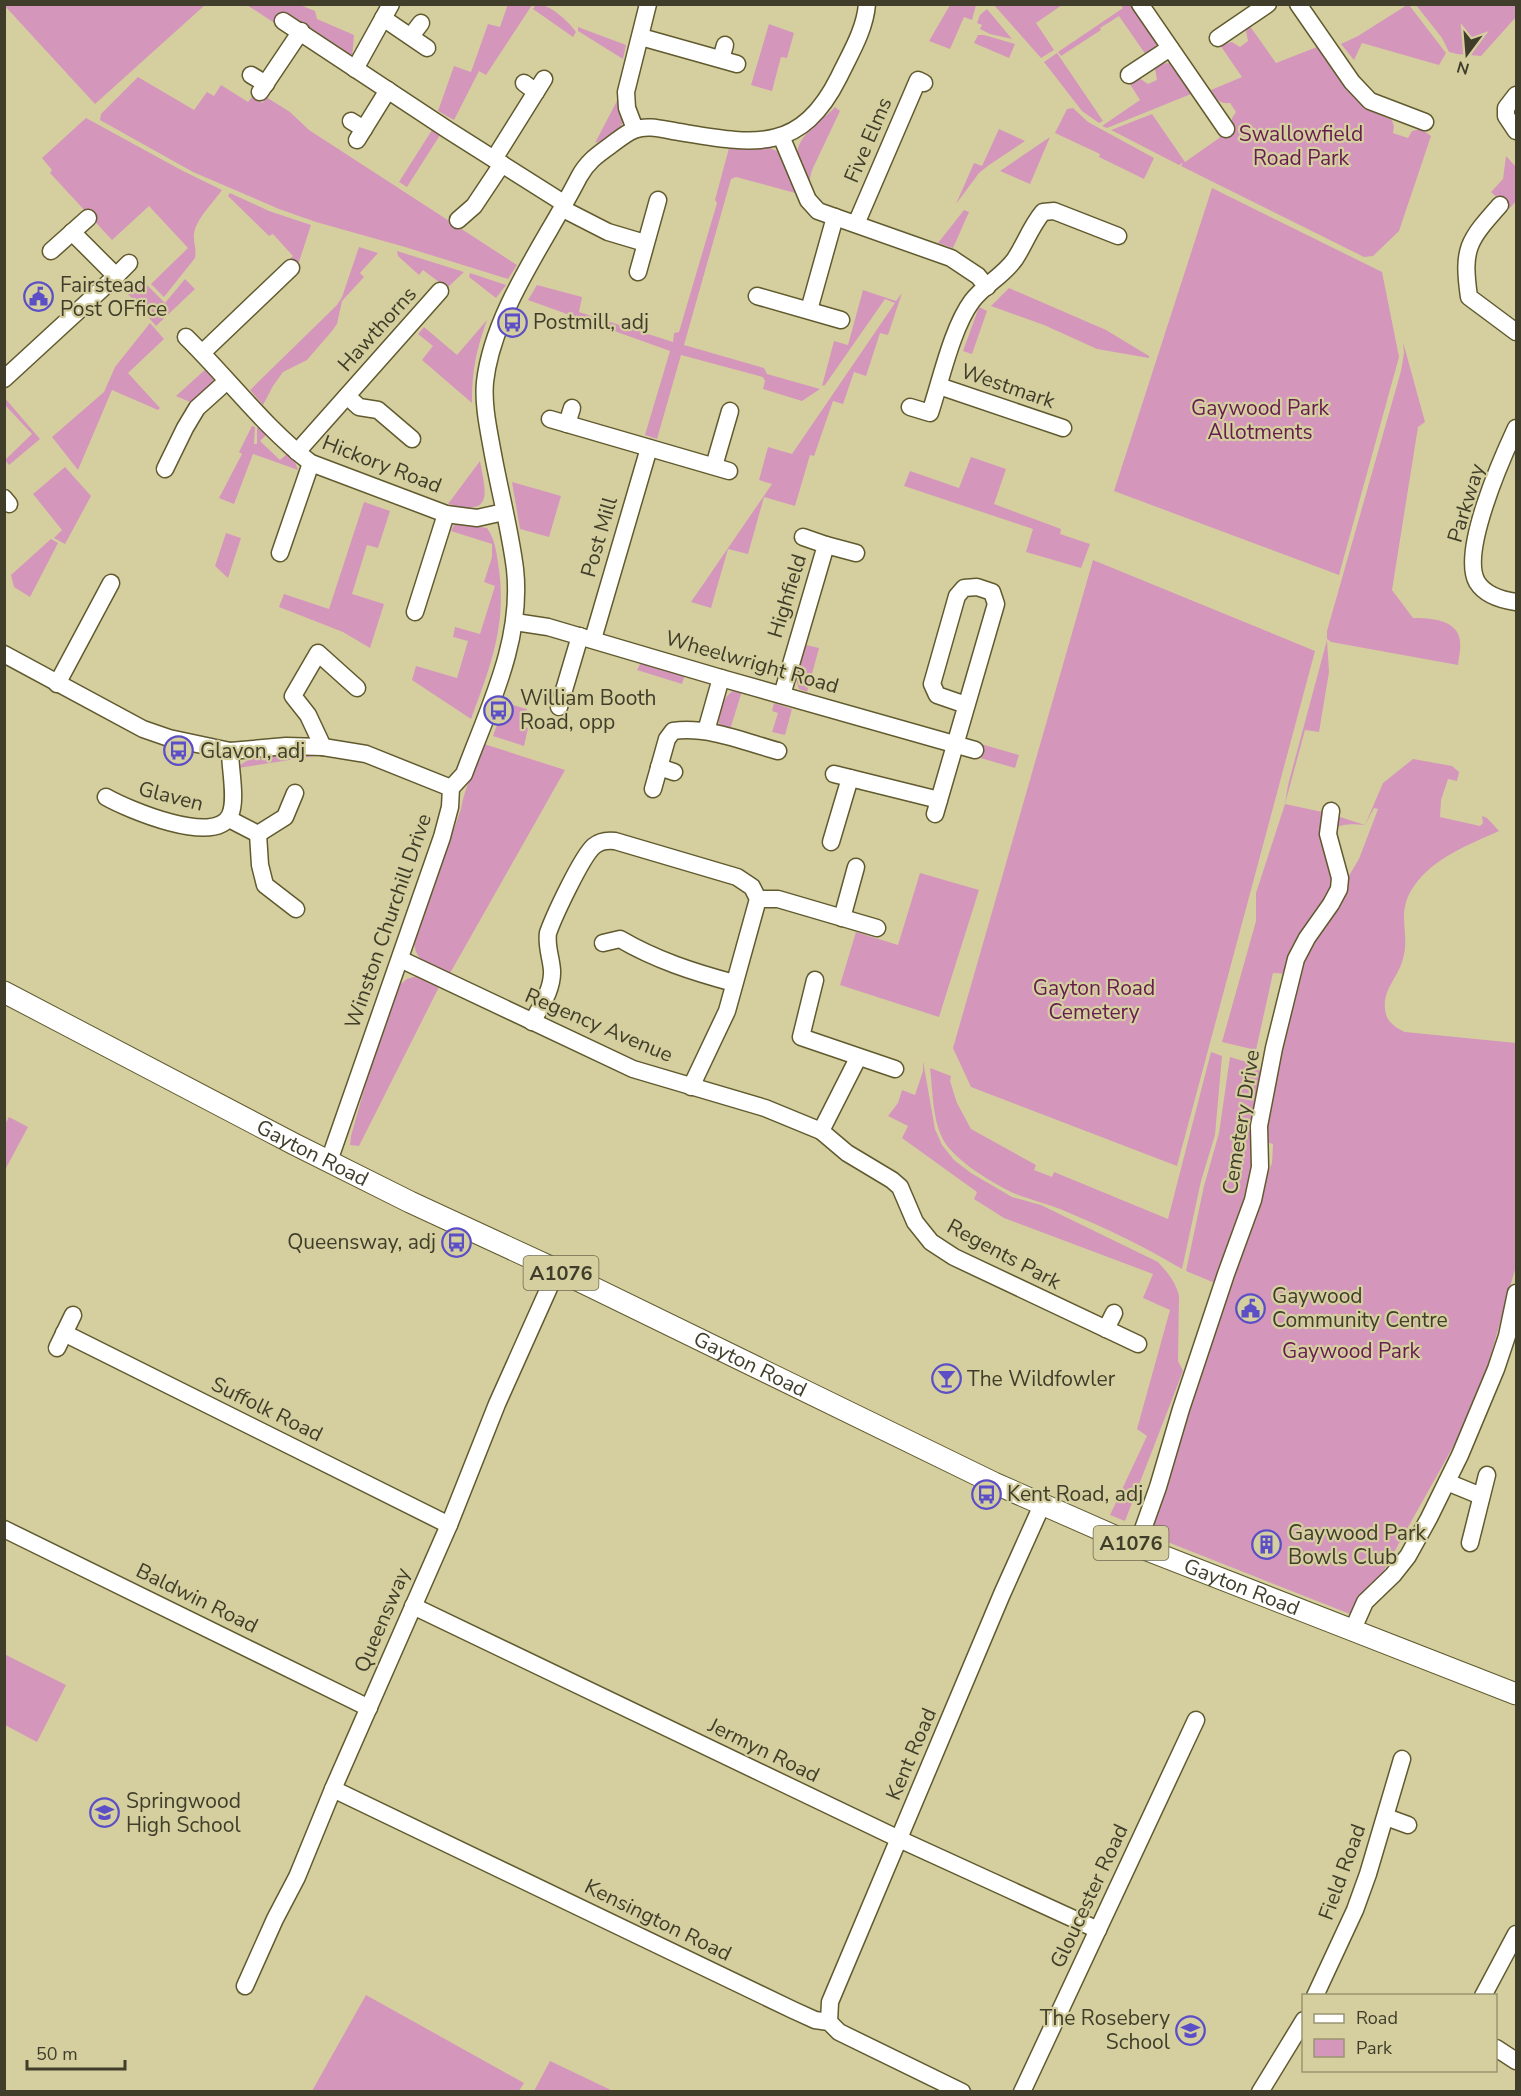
<svg xmlns="http://www.w3.org/2000/svg" width="1521" height="2096" font-family="'Nunito Sans',sans-serif">
	<rect width="100%" height="100%" fill="#d5cf9f"/>
	<g fill="#d596bc">
		<path d="M508,4l24,1 -46,70 -7,-4 -25,49 -16,-9 16,-45 17,6 17,-48 12,3z"/>
		<path d="M536,4c14,0 32,17 40,28l-3,5 -40,-28z"/>
		<path d="M4,5l1,-1 200,1 -110,99z"/>
		<path d="M247,5h53l15,6 2,8 37,16 -2,23 -76,-34z"/>
		<path d="M950,5h26l-4,15 -8,-3 -14,32 -21,-8z"/>
		<path d="M994,5h68l-26,18 18,27 -13,8z"/>
		<path d="M1121,5h10l25,35v7l-10,8 -27,-39 -19,12 1,2 -40,26 -3,-4 65,-44z"/>
		<path d="M1407,5h2l37,48 -7,12 -77,-22 -8,17 -13,-16 17,-8z"/>
		<path d="M1416,5h100v12l-35,39 -24,-2 -8,-2 -7,-14z"/>
		<path d="M987,9l25,30 -22,-5 -10,-5 2,-4 -5,-2 3,-8z"/>
		<path d="M769,24l25,9 -7,25 -6,-1 -9,34 -21,-6z"/>
		<path d="M1249,25l27,38 41,-16c24,33 35,58 75,73l2,7 -1,6 15,5 4,-7 9,-2 10,7 -32,95 -26,25 -9,1 -183,-91 2,-3 -4,2 -68,-35 41,-16 33,48 47,-33v-11l4,-6 -6,-9c-11,1 -14,-4 -19,-13l31,-13 -22,-32 12,-3 8,5 8,-6 -2,-10z"/>
		<path d="M578,27l48,18 -3,14 -45,-28z"/>
		<path d="M978,35h6l31,9 -6,14 -35,-15z"/>
		<path d="M1057,53l46,68 -4,2 -17,-12 -38,-49z"/>
		<path d="M1169,63l22,31 -84,34 -5,-2 38,-26 -12,-19 11,-3 9,6 9,-4 -2,-12 6,-4z"/>
		<path d="M138,77l56,33 13,-18 7,4 7,-11 27,17 4,-5 10,6 4,-6 24,15 19,18 208,135 -9,14 -103,-32 -89,-25 -37,-13 -86,-37 -93,-52 1,-6z"/>
		<path d="M619,97c4,17 10,25 -6,37 -6,4 -11,7 -18,9z"/>
		<path d="M835,107l5,4 -28,59 -3,12c-3,-8 -10,-18 -11,-27 -3,-19 26,-35 37,-48z"/>
		<path d="M1073,108l15,14 66,36 -10,21 -45,-22 1,-3 -45,-21 12,-24z"/>
		<path d="M86,118l97,53 39,19c-9,13 -26,29 -28,44 -1,9 3,15 1,24l-31,39 -13,-13 37,-36 -39,-42 -37,34 -62,-67 2,-3 -10,-12z"/>
		<path d="M999,129l26,12 -36,24 -10,8 -23,31 18,-41 8,3z"/>
		<path d="M432,130l8,5 -33,52 -8,-5z"/>
		<path d="M1050,137l-20,47 -30,-13z"/>
		<path d="M766,146l15,7 18,41 -63,-17 -5,2 -47,166 80,23 3,6 53,15 -18,12 -39,-12 2,-8 -2,-4 -82,-22 -24,84 -12,-4 25,-84 -142,-51 9,-15 45,12 -3,15 94,30 1,-9 5,-1 38,-129 -2,-3 14,-52z"/>
		<path d="M1506,156l10,11v34l-7,8 -18,-17 12,-13z"/>
		<path d="M1212,188l170,84 17,85 -60,218 -225,-84z"/>
		<path d="M230,193l39,18 42,14 -14,43 -7,-9 3,-3 -20,-22 -4,2 -41,-40z"/>
		<path d="M964,210l5,2 -16,36 -15,-5z"/>
		<path d="M359,247l19,6 -18,20 4,4 -22,24 -5,23 -5,7 -25,29 -24,12 -10,14 -10,19 -13,-15 87,-85 5,-8z"/>
		<path d="M397,251l67,21 -17,16 -24,-18 -4,5 -21,-19z"/>
		<path d="M470,273l36,12 -10,13 -27,-21z"/>
		<path d="M185,279l10,10 -39,37 -28,-32 14,-14 23,23z"/>
		<path d="M1009,288l97,42 43,26v2l-52,-9 -53,-24 -53,-19z"/>
		<path d="M863,290l33,11 6,-8 -14,42 -8,-2 -14,43 -12,-4 -11,32 -10,-3 -19,55 -4,-1 -15,51 -31,-9 -16,57 -20,-5 -17,59 -20,-6 81,-118 -13,-4 9,-33 24,7 103,-151 -10,-4 -60,86 -3,1 12,-45 14,4z"/>
		<path d="M979,307l8,4 -15,43 -9,-3z"/>
		<path d="M487,320c-11,31 -15,50 -15,83l-50,-43 11,-14 -15,-12 6,-7 33,28z"/>
		<path d="M150,323l14,16 -36,34 32,35 -2,2 -46,-20 -34,80 -26,-33 52,-45 11,-25z"/>
		<path d="M1403,342l22,80 -7,5 -26,163 21,28c16,0 45,1 47,23 1,8 -1,16 -2,24l-127,-23 -4,-3v-8l74,-260 3,-18z"/>
		<path d="M208,367l5,7v9l-26,28 3,-9 -14,-6z"/>
		<path d="M4,397l36,42 -31,26 -4,-5 27,-26 -27,-29z"/>
		<path d="M252,426l3,1 -1,17h3v-16l2,-2 8,8 -7,7 20,19 7,-6 8,8 3,8 -45,-16 -19,50 -15,-6 23,-44 -3,-2z"/>
		<path d="M971,457l35,12 -12,35 67,25 -1,5 30,10 -9,24 -55,-16 7,-23 -129,-43 6,-15 49,17z"/>
		<path d="M480,461c6,33 14,56 -32,43z"/>
		<path d="M65,467l26,29 -26,48 -11,-6 8,-8 -29,-36z"/>
		<path d="M512,482l49,14 -12,41 -29,-8z"/>
		<path d="M364,502l26,9 -12,37 -11,-3 -15,49 32,10 -14,44 -27,-16 -64,-25 5,-13 45,15z"/>
		<path d="M464,524l23,4c8,11 9,23 11,35 10,59 -7,102 -27,156l-59,-39 4,-14 41,12 11,-37 -15,-4 2,-10 25,7 15,-48 -11,-4 8,-25v-13l-41,-13 3,-6z"/>
		<path d="M226,533l15,5 -13,40 -13,-12z"/>
		<path d="M51,539l7,4 -28,54 -16,-10 -3,-12z"/>
		<path d="M1093,560l222,91 -138,515 -206,-79 -18,-39z"/>
		<path d="M1327,640l2,32 -10,60 -14,-2 -20,74 42,9 9,68 -47,93 -16,-1 -17,77 -34,-8 34,-121v-28l29,-89 3,-19z"/>
		<path d="M806,645l13,3 -12,44 -8,-3 -3,-9z"/>
		<path d="M641,662l44,12 -3,10 -45,-14z"/>
		<path d="M733,691h9l-13,42 -8,-4c-6,-10 2,-33 12,-38z"/>
		<path d="M505,703l22,6 -5,17 6,2 -4,18 -31,-10z"/>
		<path d="M774,703l18,6 -7,26 -13,-3 6,-19 -6,-2z"/>
		<path d="M484,744l81,26 -116,205c-17,-9 -34,-12 -35,-33l47,-133c3,-21 16,-45 23,-65z"/>
		<path d="M981,744l38,11 -4,13 -38,-11z"/>
		<path d="M335,753l-97,15c16,-21 72,-15 97,-15z"/>
		<path d="M1413,759l39,7 7,6 -2,9 -9,-2 -7,21 -1,17 40,9 3,-3 -1,-7 5,2 12,13c-29,13 -66,27 -85,55 -20,29 -2,47 -12,76 -5,16 -19,28 -17,47 1,12 9,18 20,23l111,11v223l-39,138 -98,175 -17,15 -12,20 -195,-77 -3,-2 -1,-5 11,-33 20,-79 73,-213 17,-42 1,-19 -9,-3 34,-180 61,-102 19,-50 -4,-1 -9,17c-12,-1 -20,-2 -30,3l-1,-13 31,10 18,-42z"/>
		<path d="M920,873l59,17 -40,127 -99,-32 16,-53 42,13z"/>
		<path d="M417,976l23,9 -81,161 -9,-1 1,-9 16,-57 31,-93 9,-7z"/>
		<path d="M1211,1052l11,4 -7,79 -14,46 -19,88c-37,-22 -76,-41 -115,-57 -18,-8 -38,-12 -56,-20 -21,-11 -47,-26 -63,-45 -16,-20 -15,-55 -18,-79l21,8 -1,5 7,22 14,26 65,36 -2,5 18,7 2,-5 114,47z"/>
		<path d="M1230,1057l27,8 4,8 -11,126 -35,84 -29,-12 18,-85 15,-53z"/>
		<path d="M923,1061l12,68 7,16 12,15 17,13 41,24 29,8 117,57c9,10 18,20 21,34l-1,65 5,10 -58,150 -15,-6 37,-79 -10,-7 33,-119 -27,-12 10,-24 -149,-56 -30,-19 3,-7 -75,-54 6,-12 -20,-10 10,-13 4,-13 13,5 8,-24z"/>
		<path d="M9,1117l19,10 -22,41 -2,-1 1,-43z"/>
		<path d="M4,1654l62,31 -29,57 -32,-17z"/>
		<path d="M366,1995l158,88 -5,8h-207z"/>
		<path d="M550,2061l63,30h-79z"/>
	</g>
	<g fill="none" stroke-linecap="round" stroke-linejoin="round">
		<defs>
			<g id="minor">
				<path d="M1140,4l86,125"/>
				<path d="M1298,4l54,78 18,19 55,21"/>
				<path d="M383,18l44,30"/>
				<path d="M283,21l165,109 117,74"/>
				<path d="M411,36l10,-13"/>
				<path d="M641,37l96,27"/>
				<path d="M1218,38l50,-34"/>
				<path d="M721,59l4,-14"/>
				<path d="M355,69l36,-65"/>
				<path d="M251,75l15,9"/>
				<path d="M1129,75l41,-27"/>
				<path d="M524,83l12,9"/>
				<path d="M260,92l41,-61"/>
				<path d="M1516,95l-10,13v8l10,15"/>
				<path d="M351,121l13,8"/>
				<path d="M635,129l-8,-21 -1,-16 22,-88"/>
				<path d="M781,136l27,64 10,11 133,47 27,18 9,11"/>
				<path d="M357,140l31,-50"/>
				<path d="M494,159l50,-80"/>
				<path d="M1500,205c-32,36 -38,43 -31,92l47,35"/>
				<path d="M563,209l45,23 37,11"/>
				<path d="M458,220l16,-14 28,-42"/>
				<path d="M856,224l62,-144 6,3"/>
				<path d="M51,251l37,-33"/>
				<path d="M638,272l20,-72"/>
				<path d="M116,276l13,-13"/>
				<path d="M757,296l84,24"/>
				<path d="M809,310l26,-93"/>
				<path d="M186,337c42,41 78,90 125,126l135,51 31,4 27,-6"/>
				<path d="M202,353l89,-85"/>
				<path d="M4,379l112,-103 -44,-44"/>
				<path d="M939,386l124,42"/>
				<path d="M347,396l12,11 19,3 34,29"/>
				<path d="M910,407l20,6c11,-33 22,-85 42,-112 12,-16 31,-25 43,-42 10,-15 16,-33 28,-47l11,-1 64,25"/>
				<path d="M550,419l179,52"/>
				<path d="M567,424l5,-16"/>
				<path d="M1516,428c-14,30 -56,124 -39,154 8,13 25,18 39,20"/>
				<path d="M297,452l143,-161"/>
				<path d="M714,466l16,-55"/>
				<path d="M165,469l20,-41 12,-20 30,-27"/>
				<path d="M4,498l5,6"/>
				<path d="M826,545l30,8"/>
				<path d="M280,553l31,-90"/>
				<path d="M415,612l31,-98"/>
				<path d="M515,622l33,5 173,51 254,72"/>
				<path d="M593,639l56,-191"/>
				<path d="M4,654l139,75 26,9 61,13 56,-5 37,1 43,7 85,34"/>
				<path d="M57,684l54,-101"/>
				<path d="M782,695l44,-150 -23,-8"/>
				<path d="M559,707l21,-71"/>
				<path d="M706,731l15,-53"/>
				<path d="M323,747l-15,-32 -15,-19 25,-43 39,35"/>
				<path d="M659,767l15,5"/>
				<path d="M834,774l105,26"/>
				<path d="M653,789l14,-50 6,-8c35,-5 72,11 105,20"/>
				<path d="M106,797c21,12 110,50 124,18 7,-15 0,-46 0,-64"/>
				<path d="M935,814l61,-210 -4,-12 -15,-5 -13,1 -7,8 -25,88 5,11 29,10"/>
				<path d="M229,819l29,15 2,31 5,20 31,24"/>
				<path d="M258,834l27,-17 10,-24"/>
				<path d="M831,842l19,-64"/>
				<path d="M758,899h20l99,29"/>
				<path d="M842,918l14,-51"/>
				<path d="M603,943l17,-4c36,21 73,33 114,44"/>
				<path d="M400,959l233,110 132,39 56,23 26,22 45,27 8,7 15,35 16,20 23,15 184,87"/>
				<path d="M815,980l-14,57 94,32"/>
				<path d="M532,1022c9,-16 21,-33 20,-52 -1,-13 -6,-24 -4,-37 6,-17 34,-77 46,-87 6,-5 13,-6 21,-5l122,36 15,10 6,12 -31,112 -36,76"/>
				<path d="M821,1131l37,-73"/>
				<path d="M329,1161l113,-324 8,-30 1,-19 13,-14c24,-65 59,-133 51,-205 -5,-40 -16,-80 -23,-120 -4,-22 -9,-45 -7,-67 8,-71 62,-142 94,-205 8,-15 18,-22 32,-32 7,-5 15,-12 23,-15 14,-6 31,0 45,2 74,12 121,23 160,-55 11,-23 26,-47 28,-73"/>
				<path d="M1106,1329l8,-16"/>
				<path d="M64,1333l385,192"/>
				<path d="M57,1348l16,-33"/>
				<path d="M1447,1482l34,14"/>
				<path d="M4,1529l365,179"/>
				<path d="M1470,1543l17,-68"/>
				<path d="M1137,1546l21,-59 23,-78 45,-135 27,-74 7,-33 -1,-41 15,-78 22,-89 11,-21 24,-34 8,-15 1,-11 -12,-44 3,-23"/>
				<path d="M413,1606l486,233 199,91"/>
				<path d="M1353,1629l12,-27 28,-27 15,-19 21,-38 31,-63 36,-86 11,-33 9,-43"/>
				<path d="M333,1789l460,221 22,10 14,2 10,10 123,60"/>
				<path d="M1386,1817l22,8"/>
				<path d="M245,1986l30,-67 22,-42 36,-88 116,-264 48,-121 60,-134"/>
				<path d="M1315,1996l40,-86 13,-36 34,-115"/>
				<path d="M1483,1996l33,-62"/>
				<path d="M829,2022l1,-20 172,-408 40,-89"/>
				<path d="M1496,2048l20,13"/>
				<path d="M1022,2092l174,-372"/>
				<path d="M1260,2092l44,-72"/>
			</g>
			<g id="major">
				<path id="s1" d="M4,992l290,152 116,58 147,68 437,213 143,63 379,148"/>
			</g>
		</defs>
		<use href="#minor" stroke="#605a2e" stroke-width="19"/>
		<use href="#major" stroke="#605a2e" stroke-width="23"/>
		<use href="#minor" stroke="#fff" stroke-width="16"/>
		<use href="#major" stroke="#fff" stroke-width="21"/>
	</g>
	<defs>
		<symbol id="civic-ring" viewBox="-11 -11 22 22"><circle r="9.5" fill="#d5cf9f" stroke="#5b4ec7" stroke-width="1.5"/><path d="M-.6-6.5H3V-4.5H.6V-3L4-1V1h2V6H-6V1h2V-1L-.6-3ZM-1.2 2.5V6h2.4V2.5Z" fill="#5b4ec7"/></symbol>
		<symbol id="bus-ring" viewBox="-11 -11 22 22"><circle r="9.5" fill="#d5cf9f" stroke="#5b4ec7" stroke-width="1.5"/><path d="M-5-6H5V4H4V6H2V4H-2V6H-4V4H-5ZM-3.5-4V0h7V-4ZM-3.5 1.2v1.5H-2V1.2ZM2 1.2v1.5H3.5V1.2Z" fill="#5b4ec7"/></symbol>
		<symbol id="bar-ring" viewBox="-11 -11 22 22"><circle r="9.5" fill="#d5cf9f" stroke="#5b4ec7" stroke-width="1.5"/><path d="M-6-5H6L.8 .8V4.5H3.5V6h-7V4.5H-.8V.8Z" fill="#5b4ec7"/></symbol>
		<symbol id="building-ring" viewBox="-11 -11 22 22"><circle r="9.5" fill="#d5cf9f" stroke="#5b4ec7" stroke-width="1.5"/><path d="M-4-6H4V6H1V3H-1V6H-4ZM-2.5-4.3h1.7v1.8h-1.7ZM.8-4.3h1.7v1.8H.8ZM-2.5-1h1.7V.8h-1.7ZM.8-1h1.7V.8H.8Z" fill="#5b4ec7"/></symbol>
		<symbol id="school-ring" viewBox="-11 -11 22 22"><circle r="9.5" fill="#d5cf9f" stroke="#5b4ec7" stroke-width="1.5"/><path d="M0-5L7-2L0 1L-7-2ZM-4 1L0 2.5L4 1V4Q0 6-4 4Z" fill="#5b4ec7"/></symbol>
	</defs>
	<g fill-rule="evenodd">
		<use href="#civic-ring" x="22" y="280" width="33" height="33"/>
		<use href="#bus-ring" x="496" y="306" width="33" height="33"/>
		<use href="#bus-ring" x="482" y="694" width="33" height="33"/>
		<use href="#bus-ring" x="162" y="734" width="33" height="33"/>
		<use href="#bus-ring" x="440" y="1226" width="33" height="33"/>
		<use href="#civic-ring" x="1234" y="1292" width="33" height="33"/>
		<use href="#bar-ring" x="930" y="1362" width="33" height="33"/>
		<use href="#bus-ring" x="970" y="1478" width="33" height="33"/>
		<use href="#building-ring" x="1250" y="1528" width="33" height="33"/>
		<use href="#school-ring" x="88" y="1796" width="33" height="33"/>
		<use href="#school-ring" x="1174" y="2014" width="33" height="33"/>
	</g>
	<g text-anchor="middle" dominant-baseline="central" stroke-width="4.5" stroke-linejoin="round" paint-order="stroke">
		<g fill="#d5cf9f" stroke="#6d6a4d" stroke-width="1.5">
			<rect x="523.5" y="1256" width="75" height="34" rx="4.5"/>
			<rect x="1093.5" y="1526" width="75" height="34" rx="4.5"/>
		</g>
		<g font-size="20" font-weight="bold" fill="#403e2a">
			<text x="561" y="1273">A1076</text>
			<text x="1131" y="1543">A1076</text>
		</g>
		<g font-size="21" fill="#671c50" stroke="#d5cf9f">
			<text x="1301" y="134">Swallowfield<tspan x="1301" dy="24">Road Park</tspan></text>
			<text x="1260" y="408">Gaywood Park<tspan x="1260" dy="24">Allotments</tspan></text>
			<text x="1094" y="988">Gayton Road<tspan x="1094" dy="24">Cemetery</tspan></text>
			<text x="1351" y="1351">Gaywood Park</text>
		</g>
		<g font-size="21" fill="#403e2a" stroke="#d5cf9f">
			<text transform="translate(868 140) rotate(-67)">Five Elms</text>
			<text transform="translate(377 329) rotate(-48)">Hawthorns</text>
			<text transform="translate(1008 386) rotate(19)">Westmark</text>
			<text transform="translate(382 464) rotate(21)">Hickory Road</text>
			<text transform="translate(1466 503) rotate(-73)">Parkway</text>
			<text transform="translate(599 537) rotate(-74)">Post Mill</text>
			<text transform="translate(787 596) rotate(-73)">Highfield</text>
			<text transform="translate(752 662) rotate(16)">Wheelwright Road</text>
			<text transform="translate(171 796) rotate(14)">Glaven</text>
			<text transform="translate(388 921) rotate(-71)">Winston Churchill Drive</text>
			<text transform="translate(599 1025) rotate(23)">Regency Avenue</text>
			<text transform="translate(1241 1122) rotate(-81)">Cemetery Drive</text>
			<text stroke="none"><textPath href="#s1" startOffset="348">Gayton Road</textPath></text>
			<text transform="translate(1004 1254) rotate(28)">Regents Park</text>
			<text stroke="none"><textPath href="#s1" startOffset="834">Gayton Road</textPath></text>
			<text transform="translate(267 1409) rotate(26)">Suffolk Road</text>
			<text stroke="none"><textPath href="#s1" startOffset="1374">Gayton Road</textPath></text>
			<text transform="translate(197 1598) rotate(26)">Baldwin Road</text>
			<text transform="translate(382 1620) rotate(-67)">Queensway</text>
			<text transform="translate(764 1750) rotate(26)">Jermyn Road</text>
			<text transform="translate(911 1754) rotate(-67)">Kent Road</text>
			<text transform="translate(1342 1872) rotate(-70)">Field Road</text>
			<text transform="translate(1089 1896) rotate(-65)">Gloucester Road</text>
			<text transform="translate(658 1920) rotate(26)">Kensington Road</text>
		</g>
		<g font-size="21" fill="#403e2a" stroke="#d5cf9f" text-anchor="start">
			<text x="60" y="285">Fairstead<tspan x="60" dy="24">Post OFfice</tspan></text>
			<text x="533" y="322">Postmill, adj</text>
			<text x="520" y="698">William Booth<tspan x="520" dy="24">Road, opp</tspan></text>
			<text x="200" y="751">Glavon, adj</text>
			<text x="436" y="1242" text-anchor="end">Queensway, adj</text>
			<text x="1272" y="1296">Gaywood<tspan x="1272" dy="24">Community Centre</tspan></text>
			<text x="967" y="1379">The Wildfowler</text>
			<text x="1007" y="1494">Kent Road, adj</text>
			<text x="1288" y="1533">Gaywood Park<tspan x="1288" dy="24">Bowls Club</tspan></text>
			<text x="126" y="1801">Springwood<tspan x="126" dy="24">High School</tspan></text>
			<text x="1170" y="2018" text-anchor="end">The Rosebery<tspan x="1170" dy="24">School</tspan></text>
		</g>
	</g>
	<rect width="1521" height="2096" fill="none" stroke="#403e2a" stroke-width="12"/>
	<rect x="1302" y="1994" width="195" height="78" fill="#d5cf9f" stroke="#999570" stroke-width="1.5"/>
	<rect x="1314" y="2014" width="30" height="9" fill="#ffffff" stroke="#999570" stroke-width="1.5"/>
	<text x="1356" y="2024" font-size="18" fill="#403e2a">Road</text>
	<rect x="1314" y="2039" width="30" height="18" fill="#d596bc" stroke="#999570" stroke-width="1.5"/>
	<text x="1356" y="2054" font-size="18" fill="#403e2a">Park</text>
	<g transform="translate(1467 54) rotate(196)" stroke="#d5cf9f" stroke-width="4.5" paint-order="stroke">
	<path d="M0-4.5L10 22L0 15L-10 22Z" fill="#403e2a"/>
	<text y="-9" font-size="16" font-weight="bold" text-anchor="middle" fill="#403e2a">N</text>
	</g>
	<path d="M27 2060v9h98v-9" fill="none" stroke="#403e2a" stroke-width="3"/>
	<text x="36" y="2060" font-size="18" fill="#403e2a" stroke="#d5cf9f" stroke-width="4.5" paint-order="stroke">50 m</text>
</svg>
